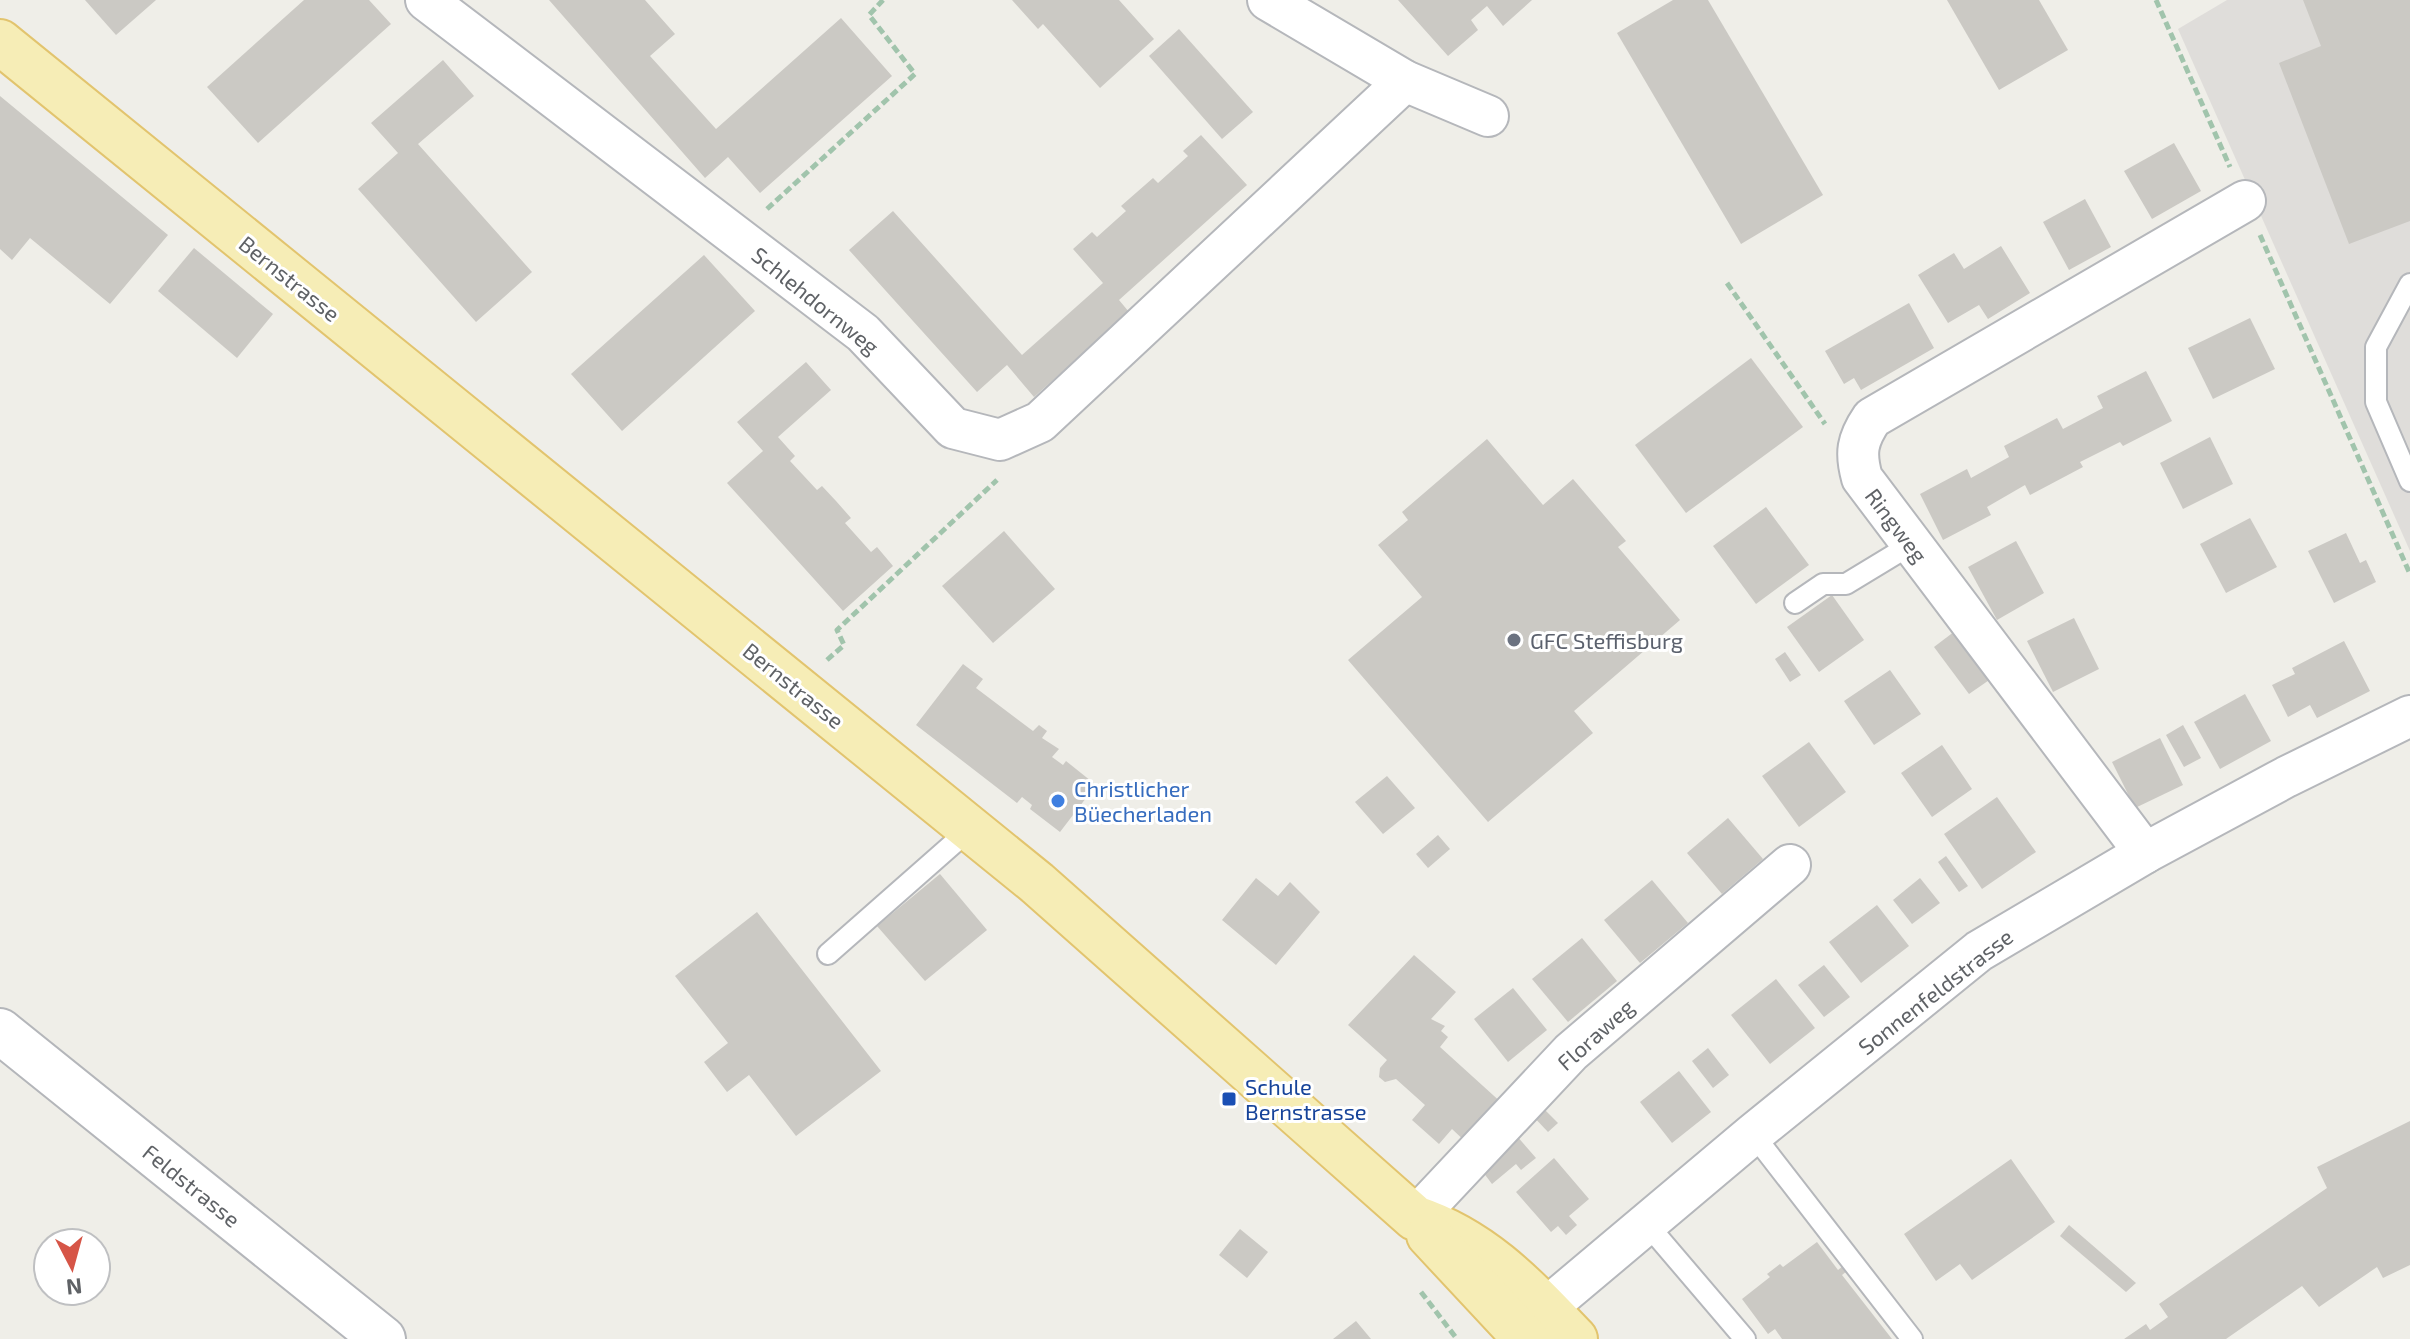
<svg xmlns="http://www.w3.org/2000/svg" width="2410" height="1339" font-family="'Exo 2',sans-serif">
	<rect width="100%" height="100%" fill="#efeee8"/>
	<path fill="#dfddda" d="M2227,0h183v551l-232,-522z"/>
	<g fill="#cbc9c4">
		<path d="M85,0h71l-40,35z"/>
		<path d="M304,0h65l22,24 -133,119 -51,-56z"/>
		<path d="M549,0h96l30,34 -25,22 66,73 125,-111 51,58 -132,117 -32,-36 -23,21z"/>
		<path d="M1012,0h107l35,39 -54,49 -57,-64 -5,5z"/>
		<path d="M1398,0h134l-29,26 -16,-20 -16,14 7,10 -30,26z"/>
		<path d="M1673,0h35l115,195 -82,49 -124,-211z"/>
		<path d="M1947,0h92l29,50 -69,40z"/>
		<path d="M2303,0h107v221l-61,23 -70,-181 42,-17z"/>
		<path d="M1179,29l74,83 -31,27 -73,-83z"/>
		<path d="M443,60l31,36 -56,48 114,128 -56,50 -118,-133 40,-36 -27,-30z"/>
		<path d="M0,96l168,139 -58,69 -80,-66 -18,22 -12,-11z"/>
		<path d="M1201,135l46,50 -128,115 10,12 -95,85 -27,-32 -30,27 -128,-142 44,-39 129,144 81,-72 -30,-34 19,-17 5,5 29,-26 -5,-5 32,-28 5,5 30,-27 -5,-5z"/>
		<path d="M2174,143l27,48 -49,28 -28,-48z"/>
		<path d="M2085,199l26,48 -42,23 -26,-48z"/>
		<path d="M2001,246l29,47 -42,26 -9,-14 -31,18 -30,-48 36,-22 10,16z"/>
		<path d="M194,248l79,66 -36,44 -79,-67z"/>
		<path d="M704,255l51,56 -133,120 -51,-57z"/>
		<path d="M1909,303l25,45 -73,42 -7,-12 -10,6 -19,-33z"/>
		<path d="M2250,318l25,51 -62,30 -25,-51z"/>
		<path d="M1751,358l52,69 -117,86 -51,-68z"/>
		<path d="M806,362l25,28 -53,47 17,19 -5,5 27,29 5,-4 14,15 15,17 -6,5 26,29 6,-5 16,19 -50,45 -116,-128 36,-32 -26,-29z"/>
		<path d="M2146,371l26,50 -49,25 -3,-4 -40,20 3,5 -53,28 -5,-10 -38,22 4,8 -48,25 -23,-46 47,-25 4,9 38,-21 -5,-11 53,-28 6,11 40,-21 -6,-12z"/>
		<path d="M2210,437l23,47 -50,25 -23,-46z"/>
		<path d="M1487,439l56,66 30,-26 53,62 -8,6 62,73 -106,91 19,22 -105,89 -140,-162 74,-63 -44,-52 30,-25 -6,-8z"/>
		<path d="M1766,507l43,58 -53,39 -43,-58z"/>
		<path d="M2250,518l27,49 -51,26 -26,-49z"/>
		<path d="M1004,531l51,58 -62,54 -51,-57z"/>
		<path d="M2346,533l14,30 6,-3 10,22 -42,21 -26,-52z"/>
		<path d="M2016,541l28,52 -47,27 -29,-53z"/>
		<path d="M1832,595l32,45 -45,32 -32,-45z"/>
		<path d="M2074,618l25,51 -46,23 -26,-51z"/>
		<path d="M1959,628l36,48 -26,18 -35,-47z"/>
		<path d="M2344,641l26,50 -53,27 -7,-13 -22,12 -16,-32 23,-11 -3,-6z"/>
		<path d="M1785,652l16,23 -11,7 -15,-23z"/>
		<path d="M963,664l20,15 -7,9 57,43 6,-6 8,6 -5,7 17,11 -7,8 11,8 3,-4 30,24 -36,47 -30,-23 2,-4 -10,-8 -5,6 -101,-78z"/>
		<path d="M1890,670l31,44 -47,31 -30,-44z"/>
		<path d="M2245,694l26,47 -51,28 -26,-47z"/>
		<path d="M2183,725l18,33 -17,9 -18,-32z"/>
		<path d="M2160,738l23,47 -48,23 -23,-46z"/>
		<path d="M1809,742l37,50 -47,35 -37,-51z"/>
		<path d="M1942,745l30,44 -40,28 -31,-44z"/>
		<path d="M1387,776l28,32 -32,26 -28,-32z"/>
		<path d="M1997,797l39,55 -54,37 -38,-55z"/>
		<path d="M1728,818l35,41 -41,35 -35,-41z"/>
		<path d="M1438,835l12,14 -22,19 -12,-14z"/>
		<path d="M1946,856l22,30 -9,6 -21,-30z"/>
		<path d="M940,874l47,56 -62,51 -48,-55z"/>
		<path d="M1256,878l22,18 12,-14 30,30 -44,53 -54,-45z"/>
		<path d="M1920,878l20,25 -28,21 -19,-24z"/>
		<path d="M1652,880l36,43 -48,40 -36,-43z"/>
		<path d="M1877,905l32,41 -48,37 -32,-41z"/>
		<path d="M757,912l124,159 -85,65 -47,-61 -22,17 -23,-30 24,-19 -53,-67z"/>
		<path d="M1582,938l35,43 -49,41 -36,-43z"/>
		<path d="M1414,955l42,37 -25,27 14,7 -4,5 7,6 -8,10 64,58 -36,39 -16,-15 -13,15 -27,-24 13,-15 -29,-26 -11,3 -6,-5 1,-9 7,-8 -39,-35z"/>
		<path d="M1824,965l26,32 -26,20 -26,-32z"/>
		<path d="M1776,979l39,49 -45,36 -39,-49z"/>
		<path d="M1513,988l34,42 -39,32 -34,-43z"/>
		<path d="M1708,1048l21,27 -16,13 -21,-27z"/>
		<path d="M1679,1071l32,41 -39,31 -32,-41z"/>
		<path d="M1539,1104l19,19 -10,9 -18,-19z"/>
		<path d="M2410,1121v144l-27,13 -6,-11 -58,40 -17,-21 -76,53h-102l22,-15 4,6 18,-13 -9,-13 168,-116 -10,-21z"/>
		<path d="M1516,1135l20,23 -15,12 -5,-6 -24,20 -9,-12 23,-20 -4,-5z"/>
		<path d="M1554,1158l35,41 -20,17 8,9 -11,10 -8,-9 -7,6 -35,-40z"/>
		<path d="M2011,1159l44,63 -83,58 -12,-16 -24,17 -32,-47z"/>
		<path d="M2069,1225l67,58 -10,9 -66,-56z"/>
		<path d="M1240,1229l28,23 -21,26 -28,-23z"/>
		<path d="M1817,1242l21,28 5,-4 4,5 -5,4 50,64h-110l-7,-10 -7,5 -26,-35 28,-22 -3,-3 13,-10 3,3z"/>
		<path d="M1356,1321l15,18h-38z"/>
	</g>
	<g fill="none" stroke-linecap="round" stroke-linejoin="round">
		<defs>
			<g id="lane">
				<path d="M2410,284l-34,63v55l34,79"/>
				<path d="M1795,603l28,-19h23l66,-40"/>
				<path d="M828,954l142,-125"/>
				<path d="M1753,1134l159,205"/>
				<path d="M1646,1223l99,116"/>
			</g>
			<g id="street">
				<path d="M426,0l437,333 90,95 47,12 40,-18 365,-341"/>
				<path d="M1268,0l137,81 83,35"/>
				<path d="M2145,853l-283,-375c-7,-25 -5,-38 10,-60l373,-217"/>
				<path d="M1415,1218l156,-166 219,-187"/>
				<path d="M1545,1309l208,-175 226,-183 166,-98 141,-76 124,-61"/>
			</g>
			<path id="secondary" d="M0,1031l383,308"/>
			<g id="primary">
				<path d="M0,42l1037,841 378,335c69,23 111,70 160,121"/>
				<path d="M1429,1235l97,104"/>
			</g>
		</defs>
		<use href="#lane" stroke="#b5b7bb" stroke-width="24"/>
		<use href="#street" stroke="#b5b7bb" stroke-width="44"/>
		<use href="#secondary" stroke="#b4b6ba" stroke-width="48"/>
		<use href="#primary" stroke="#e2c46e" stroke-width="48"/>
		<g stroke="#a1c4ac" stroke-width="5" stroke-dasharray="8 4" stroke-linecap="butt">
			<path d="M2156,0l74,167"/>
			<path d="M767,209l148,-135 -46,-59 14,-15"/>
			<path d="M2260,235l150,339"/>
			<path d="M1727,283l98,141"/>
			<path d="M827,660l17,-15 -7,-15 160,-150"/>
			<path d="M1421,1292l36,47"/>
		</g>
		<use href="#lane" stroke="#fff" stroke-width="20"/>
		<use href="#street" stroke="#fff" stroke-width="40"/>
		<use href="#secondary" stroke="#fff" stroke-width="44"/>
		<use href="#primary" stroke="#f6edb6" stroke-width="44"/>
	</g>
	<circle fill="#6b7280" stroke="#fff" stroke-width="3" cx="1514" cy="640" r="8"/>
	<circle fill="#3f7fe0" stroke="#fff" stroke-width="3" cx="1058" cy="801" r="8"/>
	<rect fill="#1a4fb4" stroke="#fff" stroke-width="3" x="1221" y="1091" width="16" height="16" rx="4"/>
	<g text-anchor="middle" dominant-baseline="central" stroke-width="6" stroke-linejoin="round" paint-order="stroke">
		<g font-size="22" fill="#5f6266" stroke="#fff">
			<text transform="translate(290 278) rotate(39)">Bernstrasse</text>
			<text transform="translate(816 300) rotate(39)">Schlehdornweg</text>
			<text transform="translate(1897 525) rotate(53)">Ringweg</text>
			<text transform="translate(794 685) rotate(39)">Bernstrasse</text>
			<text transform="translate(1935 991) rotate(-38)">Sonnenfeldstrasse</text>
			<text transform="translate(1595 1034) rotate(-42)">Floraweg</text>
			<text transform="translate(192 1185) rotate(39)">Feldstrasse</text>
		</g>
		<g font-size="22" fill="#5b616d" stroke="#fff" text-anchor="start">
			<text x="1530" y="640">GFC Steffisburg</text>
		</g>
		<g font-size="22" fill="#366cbe" stroke="#fff" text-anchor="start">
			<text x="1074" y="788">Christlicher<tspan x="1074" dy="25">Büecherladen</tspan></text>
		</g>
		<g font-size="22" fill="#164399" stroke="#fff" text-anchor="start">
			<text x="1245" y="1086">Schule<tspan x="1245" dy="25">Bernstrasse</tspan></text>
		</g>
	</g>
	<g transform="translate(72 1267) rotate(174)"><circle r="38" fill="#ffffff" stroke="#bfc0c2" stroke-width="2"/>
	<path d="M0-6L14 30L0 20L-14 30Z" fill="#d65547"/>
	<text y="-12" font-size="22" font-weight="bold" text-anchor="middle" fill="#5f6266">N</text>
	</g>
</svg>
